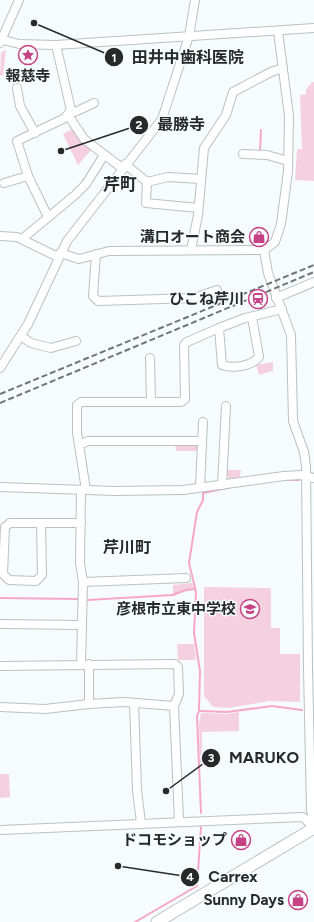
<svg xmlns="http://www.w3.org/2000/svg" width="314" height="922" font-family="Figtree,'Noto Sans JP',sans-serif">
	<rect width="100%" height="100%" fill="#f6fcfe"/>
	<g fill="#f5d0de">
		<path d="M6,50l-3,26 -3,-1 1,-23z"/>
		<path d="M312,82h2v99l-19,-1 2,-31h5l-2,-54 6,-1v-4z"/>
		<path d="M74,128l18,21 -14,16 -15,-31z"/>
		<path d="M273,362v9l-14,4 -3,-10z"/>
		<path d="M175,444l25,1 -1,6h-23z"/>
		<path d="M225,470h16l-1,7 -11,2z"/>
		<path d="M192,583l2,6h-8l-13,6v-10z"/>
		<path d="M204,587l67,1v40h9v26h20v48l-31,-1 -40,7 -16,-1 -9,-11z"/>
		<path d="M177,644h17l2,16h-18z"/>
		<path d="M239,712v19l-37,1v31h-2l-1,-39 2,-11 26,1z"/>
		<path d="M0,774h9l1,23 -10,1z"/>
	</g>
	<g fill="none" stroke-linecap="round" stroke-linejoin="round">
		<g stroke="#f6a7c7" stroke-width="2">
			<path d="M260,151l1,-21"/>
			<path d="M282,480h17"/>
			<path d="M0,598l78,1"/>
			<path d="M87,600l86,-5 13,-5 9,-1"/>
			<path d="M199,711l28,1 45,-6 30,4"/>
			<path d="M201,813l-4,-97 2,-5 1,-40 -6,-38 2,-41 -7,-29 8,-51 6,-12v-7l29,-6"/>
			<path d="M135,922l62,-36 4,-59"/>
		</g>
		<defs>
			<g id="minor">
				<path d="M0,39l19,5 37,1 258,-17"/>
				<path d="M0,43l19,-43"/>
				<path d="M17,88l3,18 15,27"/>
				<path d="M71,111l4,1 19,-9"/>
				<path d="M68,115l16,24 38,29"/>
				<path d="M243,154l24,1 21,6"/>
				<path d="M125,164l22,18 21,-5 33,2"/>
				<path d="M147,182l-1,21 52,5"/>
				<path d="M4,183l24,-7"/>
				<path d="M48,217l-20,-41 -11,-35 48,-23 6,-8 -15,-65"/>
				<path d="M0,236l17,1 41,20"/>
				<path d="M22,239l53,-44 11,-11 18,-29"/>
				<path d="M191,250l7,-35 6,-67 22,-33 7,-23 38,-20 12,-4"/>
				<path d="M264,250l4,23 23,62 2,86 11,31 2,14 2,202 3,142 3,18"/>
				<path d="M60,253l19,6 30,-8 155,-1 11,-8 6,-18 7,-53 1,-55 -11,-85"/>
				<path d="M96,254l-3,42 5,5 96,-3 23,-8"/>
				<path d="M276,298l38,-16"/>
				<path d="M252,317l7,40c-7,9 -26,12 -37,8l-3,-37 26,-10 37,-9"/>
				<path d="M21,336l10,7 20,5 25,-7"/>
				<path d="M150,358l1,44"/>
				<path d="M0,368l28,-44 39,-83 95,-122 27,-83 6,-36"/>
				<path d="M79,445l-2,-12v-28l4,-3h100l4,-3 -1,-54 3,-3 32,-14"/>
				<path d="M222,485l4,-79"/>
				<path d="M0,487l115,4 68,-1 101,-14 17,-1 13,3"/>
				<path d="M200,487l3,-65"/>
				<path d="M86,490l-7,-45 9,-4h114"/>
				<path d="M41,523l1,52 -6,6 -27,-1 -6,-6 2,-47 5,-4h71"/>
				<path d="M83,582l103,-4"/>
				<path d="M0,624l81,1"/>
				<path d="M81,665l2,-83 -3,-19 1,-73"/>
				<path d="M0,666l175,-2 3,3 1,27 -5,12 5,115"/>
				<path d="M134,703l3,87 4,33"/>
				<path d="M89,704v-40"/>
				<path d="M0,707l45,2 44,-5 35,-2 50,4"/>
				<path d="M0,830l303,-13 11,11"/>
			</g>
			<path id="highway" d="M157,922l157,-94"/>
		</defs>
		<use href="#minor" stroke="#bbc0c2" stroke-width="10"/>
		<use href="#highway" stroke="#bbc0c2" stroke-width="13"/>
		<use href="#minor" stroke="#fff" stroke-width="8"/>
		<use href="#highway" stroke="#fff" stroke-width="11"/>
		<g stroke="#717575" stroke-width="2" stroke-dasharray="6 3" stroke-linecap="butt">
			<path d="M0,394l314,-129"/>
			<path d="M0,403l314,-131"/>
		</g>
	</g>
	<defs>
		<symbol id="sight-ring" viewBox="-11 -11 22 22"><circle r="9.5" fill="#f6fcfe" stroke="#c74284" stroke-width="1.5"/><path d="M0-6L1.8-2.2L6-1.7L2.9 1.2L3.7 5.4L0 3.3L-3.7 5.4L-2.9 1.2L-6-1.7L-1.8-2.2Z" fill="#c74284"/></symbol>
		<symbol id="shop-ring" viewBox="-11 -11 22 22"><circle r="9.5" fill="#f6fcfe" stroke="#c74284" stroke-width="1.5"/><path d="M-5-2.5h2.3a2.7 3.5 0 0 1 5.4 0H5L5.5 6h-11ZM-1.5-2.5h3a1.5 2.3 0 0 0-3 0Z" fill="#c74284"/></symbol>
		<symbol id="station-ring" viewBox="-11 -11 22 22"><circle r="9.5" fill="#f6fcfe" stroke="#c74284" stroke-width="1.5"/><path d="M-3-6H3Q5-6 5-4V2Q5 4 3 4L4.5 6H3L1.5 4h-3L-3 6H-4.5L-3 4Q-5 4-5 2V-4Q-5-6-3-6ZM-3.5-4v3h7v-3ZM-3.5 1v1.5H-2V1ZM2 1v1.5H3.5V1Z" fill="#c74284"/></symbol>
		<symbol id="school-ring" viewBox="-11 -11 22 22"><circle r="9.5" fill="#f6fcfe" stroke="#c74284" stroke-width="1.5"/><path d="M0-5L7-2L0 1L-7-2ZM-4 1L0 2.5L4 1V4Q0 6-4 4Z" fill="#c74284"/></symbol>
	</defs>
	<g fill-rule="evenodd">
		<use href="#sight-ring" x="17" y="44" width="22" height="22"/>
		<use href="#shop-ring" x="248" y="226" width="22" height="22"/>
		<use href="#station-ring" x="247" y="288" width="22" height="22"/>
		<use href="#school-ring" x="239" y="598" width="22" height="22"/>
		<use href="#shop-ring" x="230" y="829" width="22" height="22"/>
		<use href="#shop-ring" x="287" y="889" width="22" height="22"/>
	</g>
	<g text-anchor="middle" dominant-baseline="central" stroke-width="3" stroke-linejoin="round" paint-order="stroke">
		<g font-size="15" font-weight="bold" fill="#282a2a" stroke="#f6fcfe" text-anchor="end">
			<text x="28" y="76" text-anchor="middle">報慈寺</text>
			<text x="245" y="237">溝口オート商会</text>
			<text x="244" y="299">ひこね芹川</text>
			<text x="236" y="609">彦根市立東中学校</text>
			<text x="227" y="840">ドコモショップ</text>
			<text x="284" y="900">Sunny Days</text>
		</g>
		<g font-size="16" font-weight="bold" fill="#282a2a" stroke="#f6fcfe">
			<text x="127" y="547">芹川町</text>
		</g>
		<g font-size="17" font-weight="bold" fill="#282a2a" stroke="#f6fcfe">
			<text x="120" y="184">芹町</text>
		</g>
	</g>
	<path fill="none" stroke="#282a2a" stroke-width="1.5" d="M34 23L114 57M61 151L139 125M166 791L211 758M118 866L190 877"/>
	<g fill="#282a2a" stroke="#f6fcfe" stroke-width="1.5">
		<circle cx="34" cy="23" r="4"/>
		<circle cx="61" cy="151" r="4"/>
		<circle cx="166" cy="791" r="4"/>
		<circle cx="118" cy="866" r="4"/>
		<circle cx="114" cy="57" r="10"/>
		<circle cx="139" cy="125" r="10"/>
		<circle cx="211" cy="758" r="10"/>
		<circle cx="190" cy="877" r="10"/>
	</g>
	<g font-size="12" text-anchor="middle" font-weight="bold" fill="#fff">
		<text x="114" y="62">1</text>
		<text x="139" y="129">2</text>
		<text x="211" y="762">3</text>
		<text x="190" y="881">4</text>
	</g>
	<g font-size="16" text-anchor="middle" font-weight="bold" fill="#282a2a" stroke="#f6fcfe" stroke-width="3" stroke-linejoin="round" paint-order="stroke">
		<text x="188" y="63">田井中歯科医院</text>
		<text x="181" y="130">最勝寺</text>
		<text x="264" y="763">MARUKO</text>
		<text x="233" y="882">Carrex</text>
	</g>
</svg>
